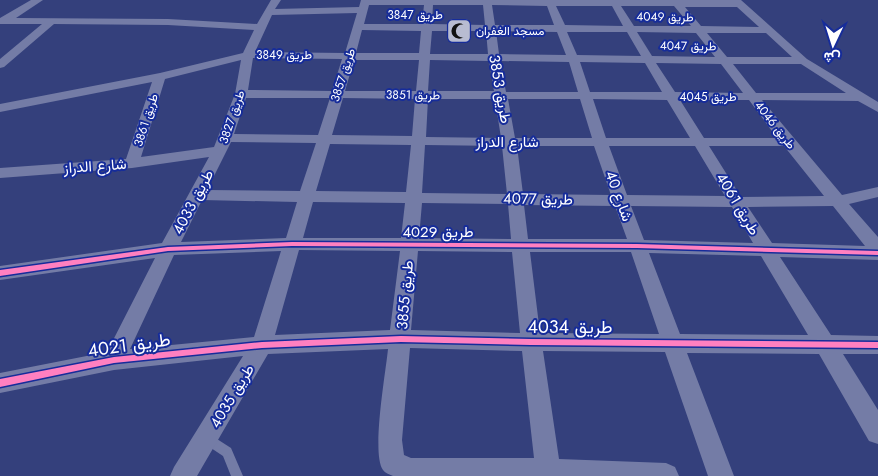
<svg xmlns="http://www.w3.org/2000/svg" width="878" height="476" font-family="Jost,Vazirmatn,sans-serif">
	<rect width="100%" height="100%" fill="#34407c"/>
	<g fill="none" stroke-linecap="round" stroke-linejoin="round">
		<path fill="#747ca6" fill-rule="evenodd" d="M206,432l25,16 12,28h-12l-8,-20 -21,-14 -2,-4 2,-4z"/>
		<path fill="#747ca6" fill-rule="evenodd" d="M31,0h12l-27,18 152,1 89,5 14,-24h10l-6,9 84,-2 2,-7h380l66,59 71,43v10l-20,-11 -96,-1 80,95 36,-8v10l-29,7 29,33v23l-98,-3 51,78 47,1v18h-35l35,56v34l-9,-3 -50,-87 -132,-1 47,123h-26l-43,-124 -122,-1 16,108 107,4 9,4 4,9h-286c-4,-2 -8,-3 -10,-6 -12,-16 3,-99 5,-121l-120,5 -71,122h-27l4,-9 69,-111 -129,14 -114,23v-20l107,-21 48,-94 -155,22v-14l162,-23 47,-86 -77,11 -132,10v-10l126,-9 26,-77 -152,30v-8l160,-31 83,-20 11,-23 -86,-5 -114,-1 -50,43 -4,1v-9l42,-35h-42v-6zM369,5h55l-2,19h-58zM433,5h50l2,20 -53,-1zM492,5l55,1 7,19h-59zM556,6h56l11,20 -58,-1zM621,6h53l17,20h-57zM685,7h52l22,20 -58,-1zM357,13l-12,40 -90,-1 17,-37zM362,30l59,1 -2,22h-63zM432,31h54l2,23h-58zM496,31l61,1 9,23 -67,-1zM567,32h60l14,24 -64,-1zM637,32l59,1 19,24 -63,-1zM707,33h59l26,24h-65zM253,58l89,1 -10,32 -84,-1zM241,60l-6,34 -21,53 -73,10 24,-78zM354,60h65l-3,31h-71zM430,60l59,1 5,30h-66zM500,61l69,1 9,30h-72zM580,62l65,1 17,29h-72zM656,63l65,1 22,29 -68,-1zM733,64h68l45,29h-90zM246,98h84l-12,37 -84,-1zM343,98l72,1 -3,37 -80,-1zM428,99h67l6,39 -75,-1zM508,99h72l12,39h-77zM593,99l74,1 23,38h-84zM680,100h69l28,38h-73zM231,142l85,1 -16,48 -93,-1zM330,144l81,1 -5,47 -90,-1zM425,145l77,1 5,48 -85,-1zM517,146h77l17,49 -88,-1zM609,146h86l30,50 -98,-1zM709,146h75l40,50 -83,1zM202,200l95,2 -11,36 -105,4zM313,202l92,1 -4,35h-98zM422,203l86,1 3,35 -92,-1zM524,205l91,1 12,33h-99zM631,206l101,1 21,36 -109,-3zM833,206l32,40 -93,-3 -24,-36zM299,250l101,1 -10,79 -115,5zM281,251l-27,86 -124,12 44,-94zM418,251l94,1 8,81 -109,-3zM530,252h101l28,82 -119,-1zM649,253l112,3 47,79 -128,-1zM410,348l112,3 12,107h-123l-7,-3 -2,-15z"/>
		<defs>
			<g id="cycleway">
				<path d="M292,242l345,2 241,7v4l-241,-7 -345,-2 -124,5 -168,25v-6l168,-23z"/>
				<path d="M401,336l130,3 347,3v6l-347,-3 -130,-3 -139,6 -148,15 -114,24v-8l114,-22 148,-15z"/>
			</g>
		</defs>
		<use href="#cycleway" stroke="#162c9a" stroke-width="3"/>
		<use href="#cycleway" fill="#ff80c0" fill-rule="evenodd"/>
	</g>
	<defs>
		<symbol id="mosque-square" viewBox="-11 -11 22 22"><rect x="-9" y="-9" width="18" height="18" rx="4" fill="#b8bcd1" stroke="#162c9a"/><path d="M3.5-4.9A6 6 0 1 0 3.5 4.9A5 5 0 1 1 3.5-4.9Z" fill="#111"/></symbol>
	</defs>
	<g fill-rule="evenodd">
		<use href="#mosque-square" x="445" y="17" width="28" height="28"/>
	</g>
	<g text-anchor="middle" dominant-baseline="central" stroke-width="4" stroke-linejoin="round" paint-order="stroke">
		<g font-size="12" fill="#fff" stroke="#162c9a">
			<text x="415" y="15">طريق 3847</text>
			<text transform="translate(665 17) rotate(1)">طريق 4049</text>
			<text transform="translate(688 46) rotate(1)">طريق 4047</text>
			<text x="284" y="55">طريق 3849</text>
			<text transform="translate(343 75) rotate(-72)">طريق 3857</text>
			<text transform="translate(413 95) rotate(1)">طريق 3851</text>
			<text x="708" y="97">طريق 4045</text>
			<text transform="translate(232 117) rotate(-71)">طريق 3827</text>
			<text transform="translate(146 120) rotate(-72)">طريق 3861</text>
			<text transform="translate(775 125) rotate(52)">طريق 4046</text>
		</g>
		<g font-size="12" fill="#fff" stroke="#162c9a" text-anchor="start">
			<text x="476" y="31">مسجد الغفران</text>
		</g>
		<g font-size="15" fill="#fff" stroke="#162c9a">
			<text transform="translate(500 89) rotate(80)">طريق 3853</text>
			<text x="507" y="142">شارع الدراز</text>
			<text transform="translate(95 166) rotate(-4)">شارع الدراز</text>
			<text transform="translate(619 196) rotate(70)">شارع 40</text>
			<text transform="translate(538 199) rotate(1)">طريق 4077</text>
			<text transform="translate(193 202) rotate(-62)">طريق 4033</text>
			<text transform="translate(738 204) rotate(59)">طريق 4061</text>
			<text x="438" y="232">طريق 4029</text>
			<text transform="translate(405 295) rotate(-85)">طريق 3855</text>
			<text transform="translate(232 396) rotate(-59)">طريق 4035</text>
		</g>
		<g font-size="18" fill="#fff" stroke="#162c9a">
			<text x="570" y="327">طريق 4034</text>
			<text transform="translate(129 345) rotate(-8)">طريق 4021</text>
		</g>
	</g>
	<g transform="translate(833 45) rotate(184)" stroke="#162c9a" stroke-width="4" paint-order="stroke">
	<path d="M0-4L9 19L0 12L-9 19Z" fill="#ffffff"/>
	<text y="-8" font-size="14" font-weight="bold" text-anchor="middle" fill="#ffffff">ش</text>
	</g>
</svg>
